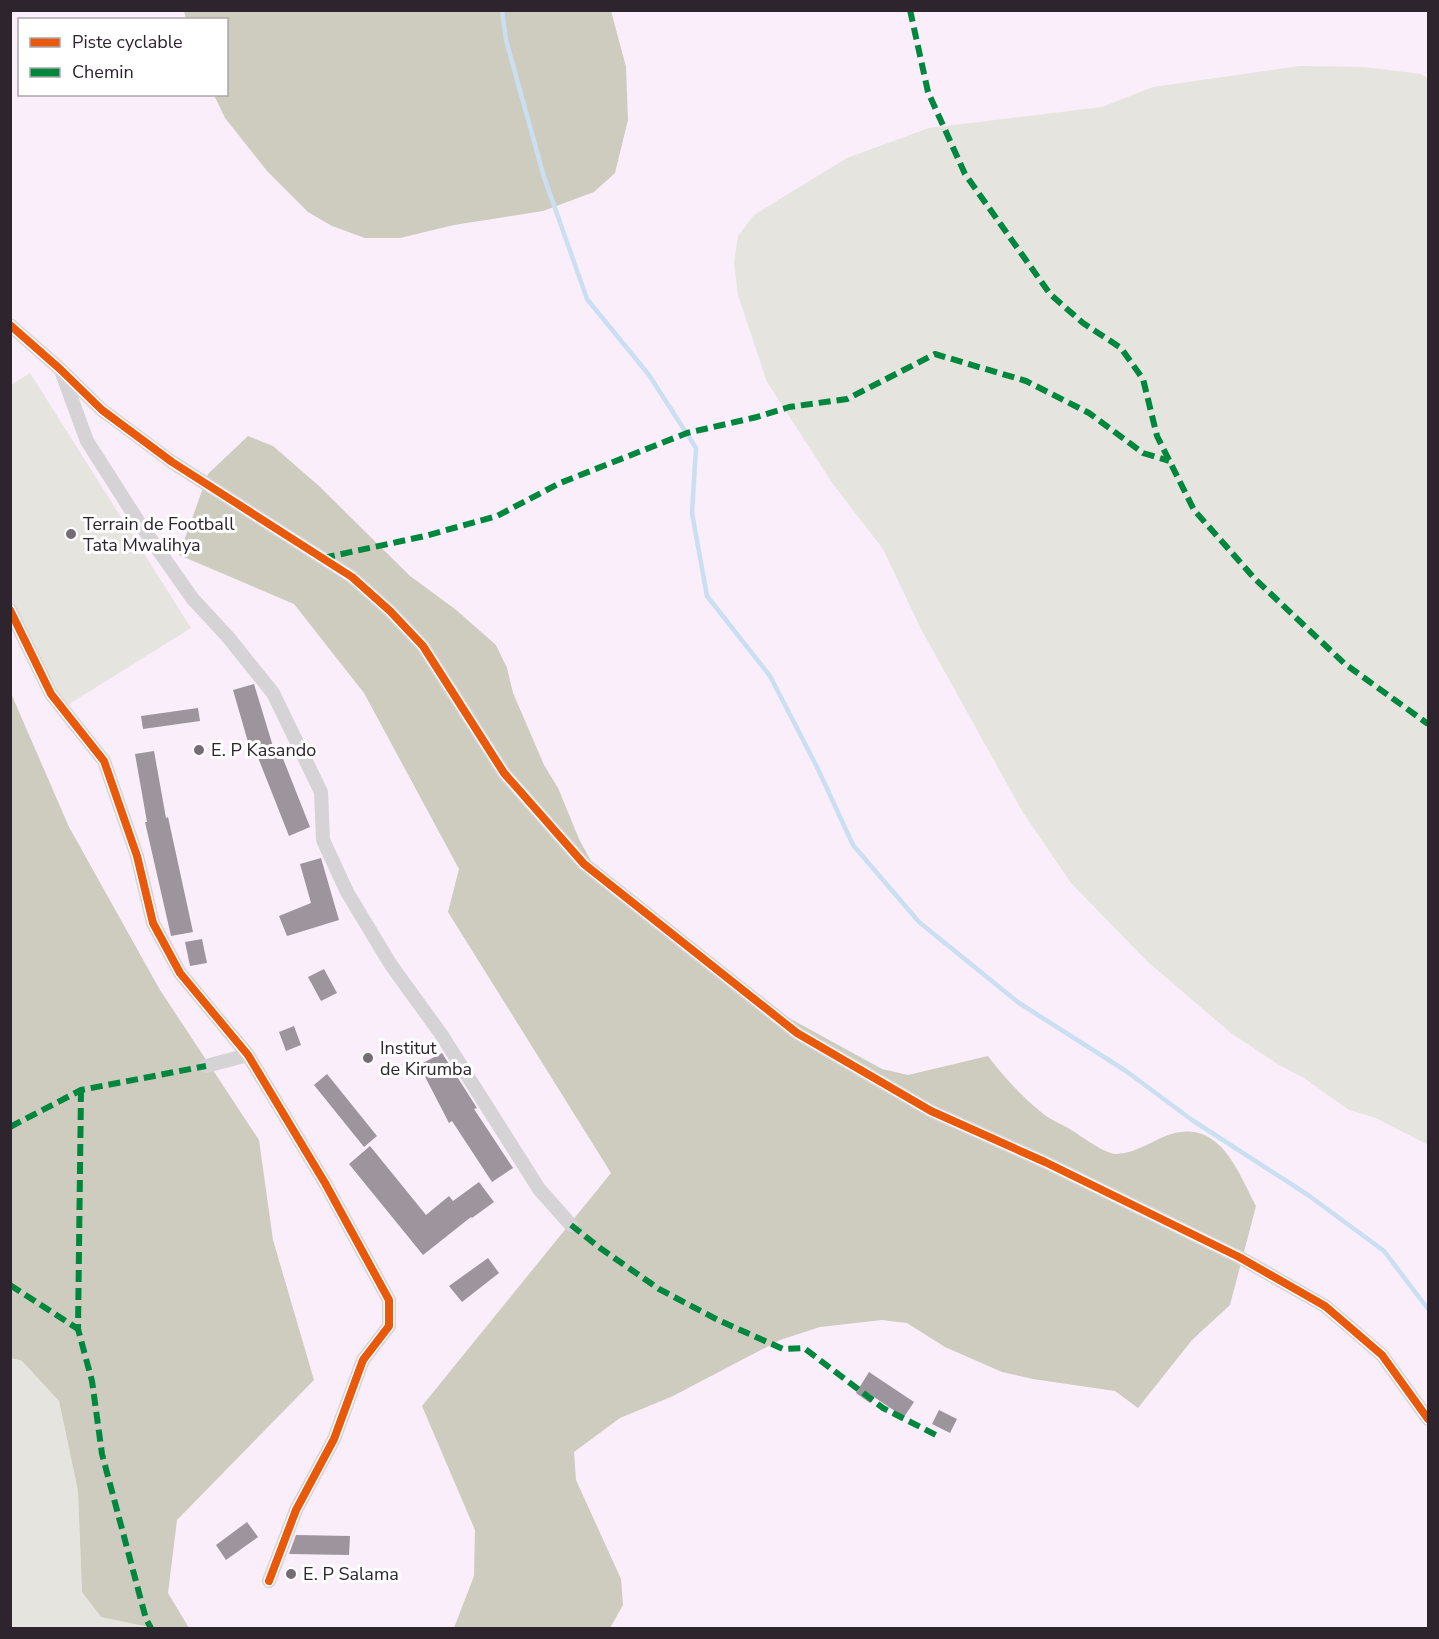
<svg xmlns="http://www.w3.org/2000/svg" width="1439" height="1639" font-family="'Nunito Sans',sans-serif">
	<rect width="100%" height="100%" fill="#f9eef9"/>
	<g fill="#e6e4de">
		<path d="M1300,66l64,1 57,7 7,4v1067l-52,-27 -27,-8 -45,-32 -25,-13 -48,-32 -83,-71 -77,-79 -49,-72 -101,-182 -38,-80 -50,-65 -66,-102 -29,-87 -4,-33 4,-26 16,-21 93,-57 82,-30 173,-21 51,-20z"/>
		<path d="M30,373l161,255 -125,78 -55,-88v-233z"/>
		<path d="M10,1358l12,3 37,40 19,90 4,101 19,25 57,11h-147z"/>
	</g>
	<g fill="#cdccbe">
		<path d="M184,11h427l15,56 2,53 -13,53 -21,19 -51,19 -89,14 -54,13h-35l-33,-12 -24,-14 -41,-41 -42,-53 -11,-23 12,-1v-74l-40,-1z"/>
		<path d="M248,436l25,10 46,40 91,90 45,33 41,36 11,23 6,25 31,72 14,23 21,51 14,26 185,147 104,57 26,6 80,-19c15,20 33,40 53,56 10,9 24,13 35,21 9,6 30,21 40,21 19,-1 31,-10 47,-17 55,-23 73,31 93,69l-26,99 -38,35 -54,68 -23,-17 -82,-12 -31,-7 -57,-25 -38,-24 -25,-3 -62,7 -40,13 -107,56 -53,22 -46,34 2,28 45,99 2,26 -13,23h-156l20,-52 1,-46 -53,-124 189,-233 -163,-261 11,-43 -95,-176 -70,-89 -115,-49 29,-81z"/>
		<path d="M10,691l59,136 91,163 99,150 14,100 41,140 -137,140 -9,73 21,35h-35l-53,-11 -19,-25 -4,-101 -19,-90 -37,-40 -11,-3z"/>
	</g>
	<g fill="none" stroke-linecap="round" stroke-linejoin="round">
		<path stroke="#cbdff3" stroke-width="4.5" d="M502,10l4,30 38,137 43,122 62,76 47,73 -4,65 15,83 63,80 47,91 36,78 66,77 100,81 107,68 66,49 116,75 76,56 44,58"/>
	</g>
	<g fill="#9e949e">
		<path d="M254,684l21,69 5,-2 30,76 -21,9 -32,-81 -5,1 -19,-66z"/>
		<path d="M198,708l2,13 -57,8 -2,-13z"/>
		<path d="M154,751l12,67 2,-1 25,115 -22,4 -26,-114h2l-12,-68z"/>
		<path d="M321,858l18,62 -52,16 -8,-20 32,-13 -11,-39z"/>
		<path d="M202,939l5,24 -17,3 -5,-24z"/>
		<path d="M324,969l13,24 -16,8 -13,-24z"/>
		<path d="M294,1026l7,19 -15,6 -7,-19z"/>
		<path d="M442,1053l35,55 -3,1 39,59 -21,14 -40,-61 -3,2 -30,-58z"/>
		<path d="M327,1074l50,62 -13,11 -50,-62z"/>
		<path d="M370,1146l56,69 23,-19 4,5 26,-19 15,20 -22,16 -1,-1 -48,38 -74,-91z"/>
		<path d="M488,1258l11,15 -37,29 -13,-16z"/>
		<path d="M869,1372l45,30 -10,15 -30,-20 -4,6 -14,-10z"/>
		<path d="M939,1410l18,9 -7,14 -18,-9z"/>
		<path d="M247,1522l11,15 -32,23 -10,-15z"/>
		<path d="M296,1535l54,1 -1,19 -60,-1z"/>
	</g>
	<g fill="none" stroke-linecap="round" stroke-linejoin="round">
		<g stroke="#d6d3d6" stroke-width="14">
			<path d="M10,325l50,44 42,41 70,52 180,115 38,34 33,35 81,127 80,91 213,169 134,78 114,51 194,95 86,49 57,49 46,64"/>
			<path d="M62,373l25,68 51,80 54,77 36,39 45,56 48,99 2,48 24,52 44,73 50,69 98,155 32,36"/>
			<path d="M10,610l41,84 53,67 33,95 16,67 27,50 68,82 77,128 64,117v26l-26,34 -29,79 -38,71 -27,71"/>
			<path d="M206,1066l42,-11"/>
		</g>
		<g stroke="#00873e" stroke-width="6" stroke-dasharray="12 6" stroke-linecap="butt">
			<path d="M910,10l18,82 37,82 85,120 33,29 38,25 22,31 14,57 37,74 61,69 90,85 83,60"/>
			<path d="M323,558l102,-22 72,-20 63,-33 127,-50 70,-16 32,-10 58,-8 88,-45 91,27 63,32 54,40 26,8"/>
			<path d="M81,1090l-3,239 14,52 10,73 44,165 5,9"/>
			<path d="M10,1127l71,-37 125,-24"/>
			<path d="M571,1225l29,23 59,41 59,31 65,29 21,-1 79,60 53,27"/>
			<path d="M10,1285l68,44"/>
		</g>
		<defs>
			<g id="cycleway">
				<path d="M10,325l50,44 42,41 70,52 180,115 38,34 33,35 81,127 80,91 213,169 134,78 114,51 194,95 86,49 57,49 46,64"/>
				<path d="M10,610l41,84 53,67 33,95 16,67 27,50 68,82 77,128 64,117v26l-26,34 -29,79 -38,71 -27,71"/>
			</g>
		</defs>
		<use href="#cycleway" stroke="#fff" stroke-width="11"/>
		<use href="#cycleway" stroke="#e8590c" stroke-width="8"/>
	</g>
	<g fill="#746b74" stroke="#fff" stroke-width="2">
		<circle cx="71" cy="534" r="6"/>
		<circle cx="199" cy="750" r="6"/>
		<circle cx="368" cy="1058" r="6"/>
		<circle cx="291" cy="1574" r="6"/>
	</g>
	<g text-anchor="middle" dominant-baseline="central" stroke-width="6" stroke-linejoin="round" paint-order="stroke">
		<g font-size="18" fill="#2d242d" stroke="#fff" text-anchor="start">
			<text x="83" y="524">Terrain de Football<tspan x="83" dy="21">Tata Mwalihya</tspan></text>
			<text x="211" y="750">E. P Kasando</text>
			<text x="380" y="1048">Institut<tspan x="380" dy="21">de Kirumba</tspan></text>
			<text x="303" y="1574">E. P Salama</text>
		</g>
	</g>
	<rect width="1439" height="1639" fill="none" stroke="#2d242d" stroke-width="24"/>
	<rect x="18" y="18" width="210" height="78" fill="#ffffff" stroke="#aba7ab" stroke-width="1.5"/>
	<rect x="30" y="38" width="30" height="9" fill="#e8590c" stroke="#aba7ab" stroke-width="1.5"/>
	<text x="72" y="48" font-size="18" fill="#2d242d">Piste cyclable</text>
	<rect x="30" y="68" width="30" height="9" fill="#00873e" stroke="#aba7ab" stroke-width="1.5"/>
	<text x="72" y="78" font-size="18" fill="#2d242d">Chemin</text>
</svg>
